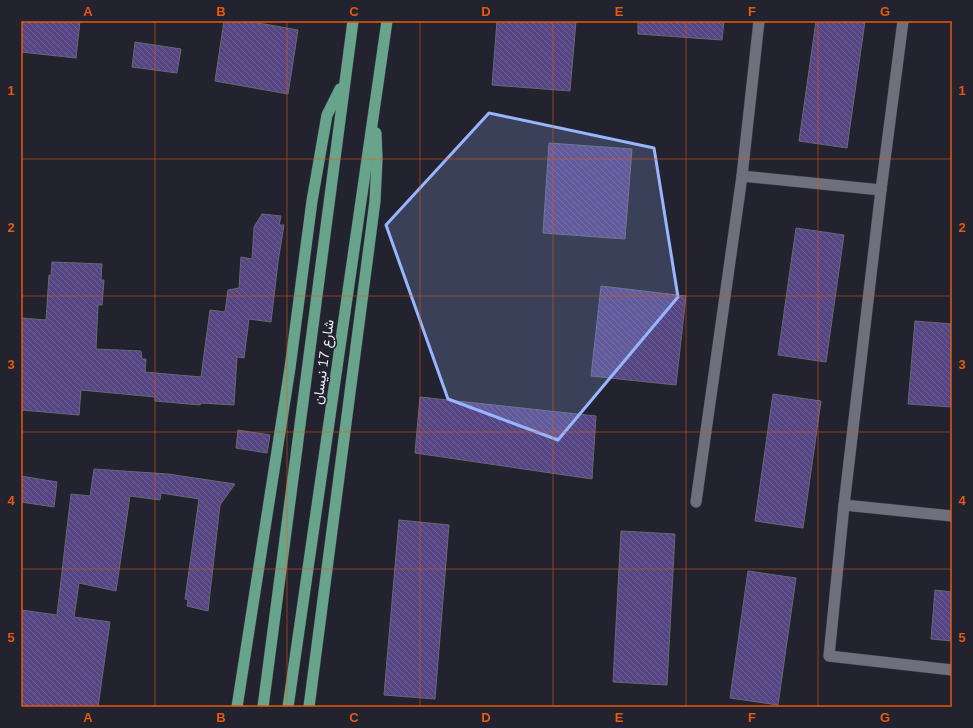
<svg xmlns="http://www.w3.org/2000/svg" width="973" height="728" font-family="Helvetica,Vazirmatn,sans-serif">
	<defs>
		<pattern id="building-back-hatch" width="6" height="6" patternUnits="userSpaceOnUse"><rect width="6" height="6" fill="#554583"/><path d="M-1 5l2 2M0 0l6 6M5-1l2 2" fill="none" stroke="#6e6095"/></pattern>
	</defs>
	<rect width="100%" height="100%" fill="#22232f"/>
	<g fill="url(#building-back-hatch)" stroke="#696775">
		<path d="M21,21h59l-4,37 -55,-6z"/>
		<path d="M224,21h23l51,9 -10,64 -73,-13z"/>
		<path d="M497,21h79l-6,70 -78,-6z"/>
		<path d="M638,21h86l-2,19 -84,-6z"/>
		<path d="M816,21h49l-18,127 -48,-7z"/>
		<path d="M135,42l46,7 -4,24 -45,-6z"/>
		<path d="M549,143l83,6 -7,90 -82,-6z"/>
		<path d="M262,214l19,2 -2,9h5l-6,37 -7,60 -22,-3 -5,39 -7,-1 -3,48 -33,-2 -1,2 -45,-4v-4l-74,-7 -2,25 -58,-5v-92l25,2 3,-45 2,1 1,-14 50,2 -1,16h3l-2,25h-4l-2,44 45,2 1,8h4l-1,13 56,5 9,-67 15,2 3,-22 11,-2 2,-31 11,2 2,-32z"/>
		<path d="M796,228l48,7 -18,127 -48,-7z"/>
		<path d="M601,286l85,10 -10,89 -85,-9z"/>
		<path d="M915,321l37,3v83l-44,-3z"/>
		<path d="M773,394l48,7 -18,127 -48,-7z"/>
		<path d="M420,397l176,19 -4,63 -177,-26z"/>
		<path d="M238,430l32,5 -3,18 -31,-5z"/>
		<path d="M94,469l74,5 67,10 -15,21 -12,106 -21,-5 1,-6 -3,-1 14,-100 -38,-6 -1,7 -30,-4 -14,95 -37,-8 -5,34 36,5 -12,85h-77v-97l36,5 14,-121 19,2z"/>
		<path d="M21,476l36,6 -3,25 -33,-5z"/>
		<path d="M399,520l50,5 -14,174 -51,-4z"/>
		<path d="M621,531l54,3 -8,151 -54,-3z"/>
		<path d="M748,571l48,7 -18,127 -48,-7z"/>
		<path d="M935,590l17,2v49l-21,-2z"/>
	</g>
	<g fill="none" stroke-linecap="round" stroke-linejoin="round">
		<defs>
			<g id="minor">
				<path d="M903,21l-22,169 -37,315 -15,151 123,14"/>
				<path d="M742,176l139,14"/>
				<path d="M696,502l46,-326 17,-155"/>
				<path d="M844,505l108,11"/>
			</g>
			<g id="primary">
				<path d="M237,707l53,-339 22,-167 15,-86 13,-26"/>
				<path d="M263,707l90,-686"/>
				<path d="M288,707l99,-686"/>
				<path d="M309,707l66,-506 2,-42 -1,-26"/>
			</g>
		</defs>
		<use href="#minor" stroke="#3e3f48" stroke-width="12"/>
		<use href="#primary" stroke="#3e3f48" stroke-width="12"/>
		<use href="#minor" stroke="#6e707e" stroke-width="11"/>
		<use href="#primary" stroke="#68a48c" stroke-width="11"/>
	</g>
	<path fill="#97b6fd" fill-opacity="0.2" stroke="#97b6fd" stroke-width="3" stroke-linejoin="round" d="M489,113l165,35 24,149 -120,143 -110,-41 -62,-174z"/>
	<path fill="none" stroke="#e8590c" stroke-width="1" stroke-opacity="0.55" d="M155,21v686M287,21v686M420,21v686M553,21v686M686,21v686M818,21v686M21,159h931M21,296h931M21,432h931M21,569h931"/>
	<g text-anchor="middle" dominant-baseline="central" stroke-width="3.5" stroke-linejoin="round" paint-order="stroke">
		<g font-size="14" fill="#f1f2fb" stroke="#22232f">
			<text transform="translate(323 362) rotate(-82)">شارع 17 نيسان</text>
		</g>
	</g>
	<rect width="973" height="728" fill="none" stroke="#22232f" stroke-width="44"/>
	<rect x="22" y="22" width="929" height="684" fill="none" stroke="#e8590c" stroke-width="1.5"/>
	<g font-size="13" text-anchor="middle" font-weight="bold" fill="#e8590c">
		<text x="88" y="16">A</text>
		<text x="221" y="16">B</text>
		<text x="354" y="16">C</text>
		<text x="486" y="16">D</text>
		<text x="619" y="16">E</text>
		<text x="752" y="16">F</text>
		<text x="885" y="16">G</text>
		<text x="11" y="95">1</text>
		<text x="962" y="95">1</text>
		<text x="11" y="232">2</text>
		<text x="962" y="232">2</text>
		<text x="11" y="369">3</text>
		<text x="962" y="369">3</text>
		<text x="11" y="505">4</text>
		<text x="962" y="505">4</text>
		<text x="11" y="642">5</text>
		<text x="962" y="642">5</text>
		<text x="88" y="722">A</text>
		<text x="221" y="722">B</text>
		<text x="354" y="722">C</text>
		<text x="486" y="722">D</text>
		<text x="619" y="722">E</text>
		<text x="752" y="722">F</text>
		<text x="885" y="722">G</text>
	</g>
</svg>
